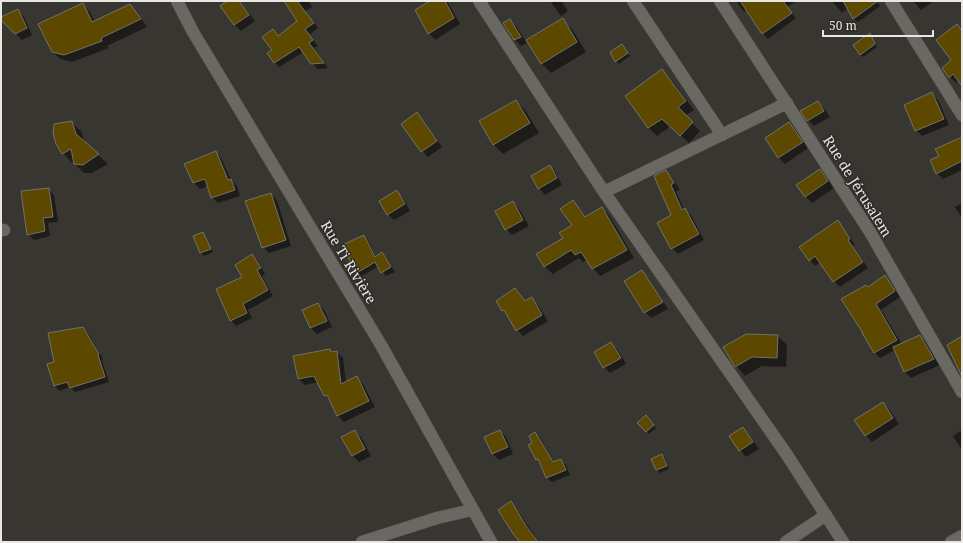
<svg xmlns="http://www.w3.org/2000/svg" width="963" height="543" font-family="'Noto Serif',serif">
	<rect width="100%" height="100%" fill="#383630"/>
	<g fill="#0007">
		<path d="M228,1h11l16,20 -14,10 -6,-6 -14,-19z"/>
		<path d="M286,1h23l3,6 -7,4 13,17 -9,7 9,11 -4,2 14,20 -11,1 -13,-17 -25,15 -5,-5 -1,-32 6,7 19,-15z"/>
		<path d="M432,1h15l13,23 -25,16 -6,-7 -13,-22z"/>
		<path d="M550,1h11l7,10 -7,5z"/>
		<path d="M736,1h60l-9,6 9,11 -28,21 -5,-5 -16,-24 -3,2z"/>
		<path d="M832,1h44l4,5 -22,16 -4,-3 -6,-11 -6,5z"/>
		<path d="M913,1h21l-13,9z"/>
		<path d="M82,4l8,8 5,10 35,-17 7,8 10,14 -40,19 2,2 -37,14 -12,-3 -8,-8z"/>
		<path d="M17,10l7,7 8,18 -10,5 -21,-22z"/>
		<path d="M510,20l6,6 11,17 -6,3 -7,-7z"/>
		<path d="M563,20l9,9 14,23 -35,21 -9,-9z"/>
		<path d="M962,31v53l-3,-4 -3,3 -6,-6 2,-17z"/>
		<path d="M870,34l7,13 -14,10 -3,-3z"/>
		<path d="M624,48l6,8 -11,8 -3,-3z"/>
		<path d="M662,70l9,9 23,31 -9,6 15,15 -11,12 -18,-17 -14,10 -8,-8 -23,-32z"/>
		<path d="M932,94l6,6 11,25 -27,11 -6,-6z"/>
		<path d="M516,101l9,9 14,23 -36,21 -9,-9z"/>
		<path d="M818,102l6,6 6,9 -16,9 -6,-6z"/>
		<path d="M417,114l6,6 19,27 -14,10 -6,-6z"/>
		<path d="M71,122l10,9 4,12 23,21 -16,9h-8l-9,-9 -1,-3 -2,2 -9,-10z"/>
		<path d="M789,123l6,6 13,19 -23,16 -6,-6 -13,-20z"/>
		<path d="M962,138v32l-19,9 -6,-6z"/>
		<path d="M215,152l6,6 10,22 6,6 3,10 -22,7 -6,-6 -4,-11 -8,3 -6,-6 -8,-18z"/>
		<path d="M550,167l6,6 6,12 -17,10 -6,-7z"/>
		<path d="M820,170l6,6 8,12 -22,15 -6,-6z"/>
		<path d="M666,171l6,7 8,12 -4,1 8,18 7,6 13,25 -26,14 -6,-6 1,-32z"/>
		<path d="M48,189l6,6 4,27 -10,1 2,13 -16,4 -6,-6z"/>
		<path d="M396,192l7,6 7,13 -16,9 -6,-6z"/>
		<path d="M271,194l6,6 14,46 -22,7 -6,-6z"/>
		<path d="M513,202l6,7 10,17 -17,9 -6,-6z"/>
		<path d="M573,202l13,15 16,-9 7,7 25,43 -34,18 -7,-8 -6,-8 -4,2 -4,-4 -26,16 -8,-7 -8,-12 27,-17 9,-12z"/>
		<path d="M962,203v15l-7,-11z"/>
		<path d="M838,222l5,5 12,18 -2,1 15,22 -28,19 -6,-6 -13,-19 -6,4 -5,-6z"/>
		<path d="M202,233l3,3 8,16 -9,4 -3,-3 -7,-16z"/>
		<path d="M364,236l4,4 8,17 6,-3 4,4 9,14 -9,4 -7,-10 -19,11 -5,-4z"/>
		<path d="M252,256l6,5 7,13 -3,2 11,20 -25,14 4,8 -16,8 -5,-6z"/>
		<path d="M642,272l6,6 20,31 -17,9 -6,-6z"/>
		<path d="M884,277l6,5 10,15 -19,13 21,34 18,-8 6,6 14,23 -29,13 -6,-6 -10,-22 -15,8 -5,-5 -12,-19 5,-46z"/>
		<path d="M515,289l11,13 5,-3 7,6 10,16 -25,15 -6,-6 -9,-15 -5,-5z"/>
		<path d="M318,304l6,6 8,17 -15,7 -6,-6 -8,-17z"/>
		<path d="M83,328l5,5 15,26 -1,1 7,22 -34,10 -5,-5 -11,4 -4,-5 1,-23z"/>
		<path d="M778,336l9,9 -1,22 -24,-1 -17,10 -9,-10z"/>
		<path d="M611,343l6,6 9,15 -16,9 -6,-6z"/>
		<path d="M330,350l3,3 3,-1 7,6 3,25 11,-5 6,6 12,23 -31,15 -6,-6 -7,-15 -6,-6 -6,-13 -14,3 -6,-6z"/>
		<path d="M883,403l6,6 10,15 -27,18 -6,-6 -10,-15z"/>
		<path d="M649,419l7,9 -7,6 -11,-11z"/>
		<path d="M743,429l6,6 10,14 -13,8 -6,-7 -9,-13z"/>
		<path d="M962,430v20l-9,-14z"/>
		<path d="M354,431l7,6 10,19 -12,6 -6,-6 -10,-19z"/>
		<path d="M500,431l6,6 7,17 -14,6 -6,-6z"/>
		<path d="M535,434l5,4 14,25 7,-3 5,5 4,10 -18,7 -5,-4 -5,-14 -5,-5 -4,-16z"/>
		<path d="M662,455l3,3 4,11 -9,4 -3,-3 -4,-11z"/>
		<path d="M511,502l4,5 24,35h-18z"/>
	</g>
	<g fill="#5d4800" stroke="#73716b">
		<path d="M227,1h12l10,14 -15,10 -14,-19z"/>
		<path d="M284,1h13l17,22 -9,6 8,11 -4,3 15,20 -13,1 -12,-17 -25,16 -7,-10 5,-3 -10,-13 11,-8 5,7 19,-15z"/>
		<path d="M430,1h15l9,17 -26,16 -13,-24z"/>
		<path d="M740,1h43l9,12 -30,21z"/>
		<path d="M843,1h35l-25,18z"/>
		<path d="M83,3l9,19 38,-18 11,15 -40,19 1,3 -38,14 -12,-3 -14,-28z"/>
		<path d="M18,9l9,19 -12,6 -14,-14v-3z"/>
		<path d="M563,18l14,24 -36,22 -15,-24z"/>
		<path d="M510,19l11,18 -7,3 -11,-17z"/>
		<path d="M957,24l5,7v55l-9,-12 -4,4 -7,-10 9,-8 -15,-20z"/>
		<path d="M870,33l5,11 -15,11 -7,-10z"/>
		<path d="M622,44l6,9 -13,9 -5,-10z"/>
		<path d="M662,69l24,32 -8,6 15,15 -13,14 -18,-17 -14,9 -23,-32z"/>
		<path d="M932,92l12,27 -29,12 -11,-26z"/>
		<path d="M516,100l14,23 -37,22 -14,-24z"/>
		<path d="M818,101l6,10 -17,10 -7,-10z"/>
		<path d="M417,112l20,29 -16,11 -20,-28z"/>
		<path d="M72,121l4,13 23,20 -16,11 -9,-1 -3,-15 -9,5 -6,-10 -3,-11 1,-9z"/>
		<path d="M789,122l14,20 -25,16 -13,-20z"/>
		<path d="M962,137v24l-26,13 -6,-14 9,-4 -4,-7z"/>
		<path d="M216,151l12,29 3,-1 4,11 -24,8 -6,-19 -12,4 -9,-19z"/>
		<path d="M550,165l7,13 -19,11 -7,-13z"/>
		<path d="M820,169l8,12 -23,16 -9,-12z"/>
		<path d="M666,170l8,13 -3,2 11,25 3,-2 14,26 -28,15 -14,-26 14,-8 -17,-39z"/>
		<path d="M49,188l4,29 -10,1 2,13 -18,4 -6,-44z"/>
		<path d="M397,190l8,14 -18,11 -8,-14z"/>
		<path d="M271,193l15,47 -24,8 -17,-47z"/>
		<path d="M573,200l12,17 17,-10 25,43 -35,19 -11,-17 -6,3 -4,-5 -27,17 -8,-13 27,-16 -4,-5 13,-8 -12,-16z"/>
		<path d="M513,201l10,19 -18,10 -10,-19z"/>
		<path d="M838,220l12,19 -2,1 15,22 -30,20 -18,-26 -6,5 -10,-14z"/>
		<path d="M203,232l8,17 -11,4 -7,-17z"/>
		<path d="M364,235l11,22 7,-5 9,15 -10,6 -6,-11 -20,12 -7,-12 2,-1 -8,-16z"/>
		<path d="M252,254l9,14 -4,2 11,20 -25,14 4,9 -17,8 -14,-32 26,-12 -7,-12z"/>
		<path d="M642,270l21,32 -19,11 -20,-32z"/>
		<path d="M885,275l10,16 -19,13 21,36 -23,13 -12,-20h1l-22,-34 25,-14 2,2z"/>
		<path d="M515,288l10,13 7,-4 10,18 -26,16 -12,-21 -2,1 -6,-10z"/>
		<path d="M318,303l9,18 -17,7 -8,-18z"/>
		<path d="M83,327l16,27 -1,1 7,22 -35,11 -3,-6 -13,4 -7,-22 7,-2 -6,-29z"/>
		<path d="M746,334l32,1 -1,23 -25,-1 -17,10 -12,-20z"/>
		<path d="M920,335l14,24 -30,13 -11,-25z"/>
		<path d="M962,336v41l-15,-32z"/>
		<path d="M611,342l10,16 -18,10 -9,-16z"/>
		<path d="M330,349l1,3 6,-1 4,33 16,-8 12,25 -32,15 -10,-21 -3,1 -10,-20 -16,3 -5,-23z"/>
		<path d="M883,402l10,16 -28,18 -11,-16z"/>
		<path d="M646,415l8,10 -8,7 -9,-9z"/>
		<path d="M743,427l10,15 -14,9 -10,-15z"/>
		<path d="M355,430l10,19 -13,7 -11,-19z"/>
		<path d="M500,430l8,17 -16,7 -8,-17z"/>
		<path d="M535,432l18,30 8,-3 5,11 -20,8 -8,-19 -2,1 -8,-15 4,-2 -3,-7z"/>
		<path d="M662,454l5,12 -11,4 -5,-11z"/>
		<path d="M511,501l15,25 12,16h-18l-6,-7 -16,-25z"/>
	</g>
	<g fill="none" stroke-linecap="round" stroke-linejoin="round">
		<defs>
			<g id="minor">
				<path d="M177,1l16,31 188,313 110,197"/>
				<path d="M479,1l125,191 183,263 56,87"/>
				<path d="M633,1l89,134"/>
				<path d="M720,1l150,231 92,160"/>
				<path d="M891,1l71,114"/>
				<path d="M604,192l183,-89"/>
				<path d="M1,230h3"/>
				<path d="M362,542l75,-24 35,-8"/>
				<path d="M786,542l40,-27"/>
				<path d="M951,542l11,-6"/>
			</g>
		</defs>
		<use href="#minor" stroke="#53524d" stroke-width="13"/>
		<use href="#minor" stroke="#6a6862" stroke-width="12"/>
	</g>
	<g text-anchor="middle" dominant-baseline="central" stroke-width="3" stroke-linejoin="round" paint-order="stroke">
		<g font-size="14" fill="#e8e7e3" stroke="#2e2c27">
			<text transform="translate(858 186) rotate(58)">Rue de Jérusalem</text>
			<text transform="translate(349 262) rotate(59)">Rue Ti Rivière</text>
		</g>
	</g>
	<rect width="963" height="543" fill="none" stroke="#e8e7e3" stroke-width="4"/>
	<path d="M823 30v6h110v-6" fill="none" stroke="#e8e7e3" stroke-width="2"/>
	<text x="829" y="30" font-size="12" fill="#e8e7e3" stroke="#2e2c27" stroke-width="3" paint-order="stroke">50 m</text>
</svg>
